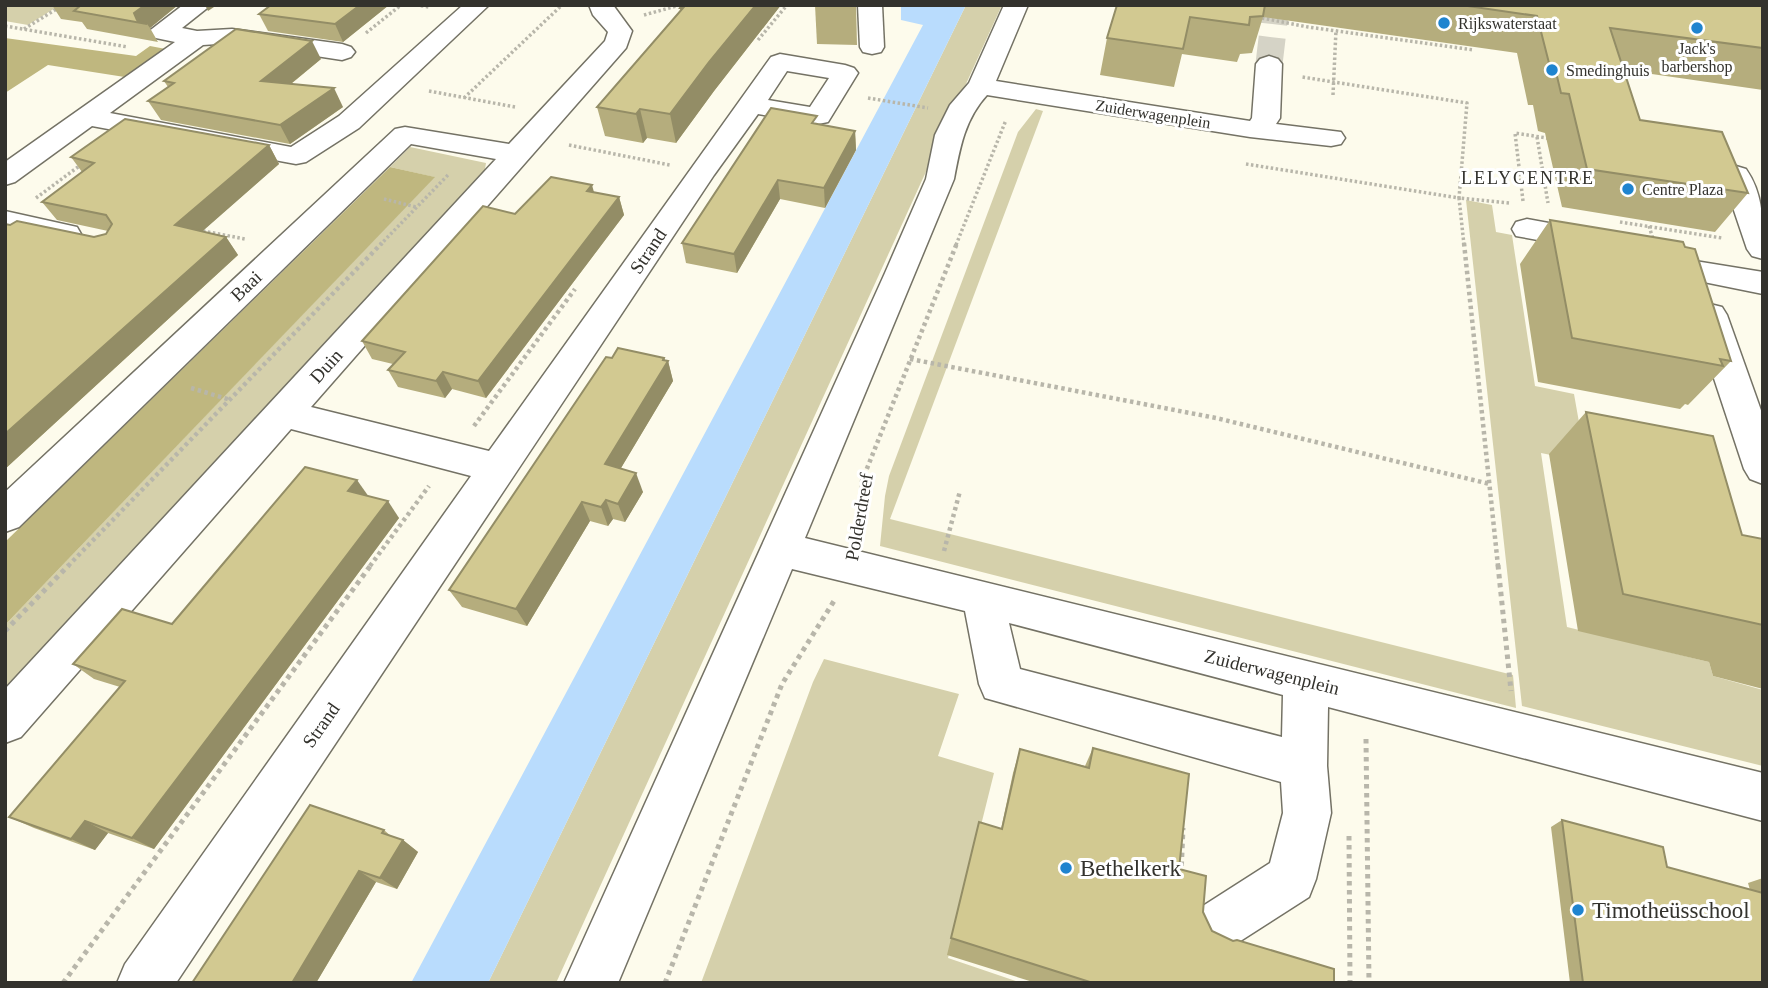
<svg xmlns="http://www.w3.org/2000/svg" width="1768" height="988" font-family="'Times New Roman',serif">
	<rect width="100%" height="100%" fill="#fdfbec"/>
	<g fill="#d5d0ab">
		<path d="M5,5h55l-32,20 -23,-4z"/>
		<path d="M966,5h36l-446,978h-68z"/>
		<path d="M1036,109l7,2 -153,408 623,156 3,33 -636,-162 5,-50 4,-20 129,-344z"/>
		<path d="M410,147l76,16 -2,12 -479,525v-75l429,-448 -44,-10z"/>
		<path d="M1466,200l26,5 4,27 16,3 23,151 39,8 12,68 -45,-9 26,174 142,35 4,14 50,14v76l-241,-60z"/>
		<path d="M824,659l135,35 -21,62 56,17 -46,185 74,25h-321l112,-301z"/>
	</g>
	<g fill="#bfb77f">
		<path d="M5,38l131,18 14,-10 21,4 -40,28 -83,-13 -43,28z"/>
		<path d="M390,167l45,10 -430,448v-83z"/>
	</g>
	<path fill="#b9dcfd" d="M901,5h65l-478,978h-77l512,-958 -22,-5z"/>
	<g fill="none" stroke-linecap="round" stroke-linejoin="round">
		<path stroke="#d5d3c6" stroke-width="27" stroke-dasharray="27 13" stroke-linecap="butt" d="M1269,64l7,-59"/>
		<defs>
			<g id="minor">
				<path d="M183,5h28l-29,23 15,3 35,-2 110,15 9,3 4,5 -4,5 -9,3 -110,-17 -29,2 -93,68 181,34 48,-31 124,-111h26l-130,123 -53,34 -10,2 -204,-38 -77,56 -10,3v-23l170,-120 -24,-5 -3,-5z"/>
				<path d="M589,5h24l19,26 -6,17 -315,359 178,44 282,-394 9,-3 65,11 9,3 4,5 -30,49 -10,2 -60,-10 -44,61 -538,808h-59l8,-19 346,-488 -180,-47 -270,308 -16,6v-54l491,-530 -85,-15 -392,383 -14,5v-40l390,-363 10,-2 104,17 96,-103 3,-9 -15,-17zM787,71l42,7 -19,29 -42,-7z"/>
				<path d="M858,5h24l2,42 -3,5 -9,2 -9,-2 -3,-5z"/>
				<path d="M1004,5h24l-32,76 254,40 2,-3 4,-54 4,-5 9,-3 9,3 4,5 -2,54 -4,6 65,8 4,6 -4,6 -10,2 -81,-9 -263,-42c-22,24 -27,52 -33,84l-149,359 958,235v48l-435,-114 -1,59 4,47 -15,66 -7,18 -78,50 -18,8 -18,-8 -8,-18 8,-18 75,-48 13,-50 -2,-31 -296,-84 -6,-14 -14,-73 -173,-42 -174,414h-54l321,-710 41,-94 9,-44 15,-30 19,-22zM1009,623l274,72 -1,42 -262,-68z"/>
				<path d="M1736,166l10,3c19,27 17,58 17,90l-11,-3 -5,-7 -25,-74 4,-6z"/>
				<path d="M5,211l72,16 4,7 -4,7 -11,3 -61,-14z"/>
				<path d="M1527,219l76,14 4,7 -4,7 -11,3 -76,-14 -4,-7 4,-7z"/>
				<path d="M1695,261l68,11v22l-79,-16 -5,-7 5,-7z"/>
				<path d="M1710,304l12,3 5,8 36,101v68l-13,-5 -6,-10 -51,-154 5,-8z"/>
			</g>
		</defs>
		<use href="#minor" stroke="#747265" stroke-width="3"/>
		<g stroke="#b8b6aa" stroke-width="3.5" stroke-dasharray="2.5 2.5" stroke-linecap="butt">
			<path d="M416,5l13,2"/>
			<path d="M644,15l36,-10"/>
			<path d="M1257,17l51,10 166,23"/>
			<path d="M5,26l123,21"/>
			<path d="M24,29l39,-24"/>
			<path d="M366,33l35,-28"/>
			<path d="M758,40l29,-35"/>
			<path d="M429,91l86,16"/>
			<path d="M1333,95l3,-65"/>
			<path d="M464,98l98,-93"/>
			<path d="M868,98l60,10"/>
			<path d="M1537,137l11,66"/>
			<path d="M569,145l101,20"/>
			<path d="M1246,164l213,34 8,-95 -165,-26"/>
			<path d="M36,198l46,-34"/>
			<path d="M384,199l32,8"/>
			<path d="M1523,201l-8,-68 38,6"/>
			<path d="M1620,222l102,16"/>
			<path d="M1649,226l5,16"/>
			<path d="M198,230l47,9"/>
			<path d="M380,245l68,-70"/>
			<path d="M956,245l50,-125"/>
			<path d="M1464,245l-5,-47 51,5"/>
		</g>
		<g stroke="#b8b6aa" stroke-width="4.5" stroke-dasharray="3.5 3.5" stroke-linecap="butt">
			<path d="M1464,243l34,323"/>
			<path d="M910,359l306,59 274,66"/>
			<path d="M191,388l40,12"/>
			<path d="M474,426l101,-137"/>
			<path d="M861,531l1,-50 95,-238"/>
			<path d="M944,551l16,-60"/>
			<path d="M68,566l314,-323"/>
			<path d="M370,566l59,-80"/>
		</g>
		<g stroke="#b8b6aa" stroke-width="5" stroke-dasharray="4.5 4.5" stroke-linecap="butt">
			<path d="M1498,565l13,126"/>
			<path d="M5,631l64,-66"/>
			<path d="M1366,739l3,244"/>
			<path d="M1349,836l1,147"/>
			<path d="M1181,875l2,-47"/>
			<path d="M63,983l308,-418"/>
			<path d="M665,983l117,-299 52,-83"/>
		</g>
		<use href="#minor" fill="#fff" fill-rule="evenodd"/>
	</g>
	<g fill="#b5ad7d">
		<path d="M52,5h126l-28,23 8,14 -71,-13 -5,-7 -21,-3z"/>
		<path d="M389,5l-46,37 -75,-11 -9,-17z"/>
		<path d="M682,5h99l-67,86 -38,52 -29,-5 -4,5 -38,-7 -8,-29 83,-96v-3z"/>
		<path d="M815,5h41l1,40 -40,-1z"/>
		<path d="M1117,5h646v85l-139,-20 16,50 108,73 -33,39 -153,-25 -17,-74 -7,-2 -5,-26h-5l-11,-52 -254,-36 -11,36 -12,1 -3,8 -55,-8 -8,33 -74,-12 7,-37z"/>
		<path d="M321,59l-30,25 52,23 -53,37 -129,-24 -13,-19 20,-14 -4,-6z"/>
		<path d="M817,124l38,7 1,19 -31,58 -45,-9 -43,74 -51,-10 -4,-20z"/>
		<path d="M269,145l10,19 -78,68 25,5 12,18 -233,214v-245l89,13 12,-3 2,-3 -51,-11 -15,-18 40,-30 -11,-15z"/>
		<path d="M594,192l25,5 5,18 -138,183 -34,-9 -7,9 -47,-11 -10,-17 5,-6 -21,-5 -10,-18z"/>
		<path d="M1550,220l181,141 -43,44 -3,-1 -5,5 -142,-27 -18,-118z"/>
		<path d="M612,358h52l1,2 3,1 5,20 -52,87 22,24 -18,30 -12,-3 -5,7 -18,-5 -63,105 -65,-19 -13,-17z"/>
		<path d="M1586,412l156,123 21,4v150l-50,-13 -4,-14 -131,-31 -29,-177z"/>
		<path d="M368,496l31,22 -245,331 -46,-16 -13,17 -61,-22 -25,-11 111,-130 -26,-8 -21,-15 99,-40z"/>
		<path d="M1093,748l86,121 24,43 9,19 21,10 101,42h-298l-89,-28 32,-133 22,7 12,-56 7,-24 65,17z"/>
		<path d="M1562,820l105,47 83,23 -2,-7 15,-5v105h-193l-19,-156z"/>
		<path d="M384,830l8,7 11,3 15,12 -21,37 -21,-7 -60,101h-124z"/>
	</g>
	<g fill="#938d66">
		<path d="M145,5h33l-28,23 -3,-4 -8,-2 -5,-9z"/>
		<path d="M205,5h12l-9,6z"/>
		<path d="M360,5h29l-46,37 -8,-18z"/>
		<path d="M756,5h25l-67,86 -38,52 -6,-29 39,-52z"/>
		<path d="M312,41l9,18 -50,41 -10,-19z"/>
		<path d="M334,88l9,19 -53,37 -10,-19z"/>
		<path d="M640,109l7,29 -4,5 -7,-29z"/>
		<path d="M855,131l1,19 -31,58 -1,-20z"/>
		<path d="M269,145l10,19 -91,80 -13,-19z"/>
		<path d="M778,180l2,19 -43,74 -3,-19z"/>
		<path d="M592,185l5,18 -10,-12z"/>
		<path d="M619,197l5,18 -138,183 -8,-17z"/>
		<path d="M226,237l12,18 -233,214v-35z"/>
		<path d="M664,358l2,7 2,-4 5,20 -61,102 -7,-19z"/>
		<path d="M443,372l9,17 -7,9 -9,-17z"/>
		<path d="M636,473l7,19 -18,30 -7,-18z"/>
		<path d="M357,480l12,17 -21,-6z"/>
		<path d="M606,500l7,19 -5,7 -7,-19z"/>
		<path d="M388,501l11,17 -245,331 -22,-11z"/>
		<path d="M582,502l8,19 -63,105 -11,-17z"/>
		<path d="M85,821l23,12 -13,17 -24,-11z"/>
		<path d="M403,840l15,12 -21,37 -17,-11z"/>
		<path d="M359,871l17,11 -60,101h-24z"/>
	</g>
	<g fill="#d2c991" stroke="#938d66" stroke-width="2">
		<path d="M78,5h67l-11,8 3,7 10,4 -73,-13 6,-5z"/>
		<path d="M271,5h89l-25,19 -76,-10z"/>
		<path d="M682,5h74l-47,57 -39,52 -30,-5 -4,5 -39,-7 86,-99h-3z"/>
		<path d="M1117,5h148l-2,11 -13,1 -1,8 -59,-8 -7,32 -76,-11z"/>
		<path d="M1461,5h302v43l-153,-20 30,92 82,12 26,61 -161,-24 -18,-75 -8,-1 -6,-25 -5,-1 -13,-51z"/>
		<path d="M236,29l76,12 -51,40 73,7 -54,37 -132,-24 26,-18 -10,-2z"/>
		<path d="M771,108l46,8 -5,7 43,8 -31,57 -46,-8 -44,74 -52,-11z"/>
		<path d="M125,119l144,26 -94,80 51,12 -221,197v-210l5,1 7,-4 77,16 12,-3 6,-10 -6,-9 -64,-13 52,-39 -23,-6z"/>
		<path d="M551,177l41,8 -5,6 32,6 -141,184 -35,-9 -7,9 -48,-11 17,-18 -43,-11 121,-135 32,8z"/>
		<path d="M1550,220l133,22 2,5 10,2 36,112 -11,-2 3,7 -151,-28z"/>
		<path d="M618,348l46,10 -1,2 5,1 -63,103 31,9 -18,31 -12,-4 -5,7 -19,-5 -66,107 -67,-19 157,-233 6,1z"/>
		<path d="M1586,412l127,24 29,99 21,4v86l-140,-31z"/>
		<path d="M305,467l52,13 -9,11 40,10 -256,337 -47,-17 -14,18 -62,-22 116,-136 -52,-17 49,-55 50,15z"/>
		<path d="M1093,748l96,26 -10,95 27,7 -3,36 9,19 21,10 4,-1 97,29v14h-241l-142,-45 28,-116 23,7 18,-80 69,19z"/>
		<path d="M310,805l74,25 -2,3 21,7 -23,38 -21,-7 -67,112h-100z"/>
		<path d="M1562,820l101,27 4,20 96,26v90h-180z"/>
	</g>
	<g fill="#1f84cf" stroke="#fff" stroke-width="2.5">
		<circle cx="1444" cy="23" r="7"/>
		<circle cx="1697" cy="28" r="7"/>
		<circle cx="1552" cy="70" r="7"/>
		<circle cx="1628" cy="189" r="7"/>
		<circle cx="1066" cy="868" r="7"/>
		<circle cx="1578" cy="910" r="7"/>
	</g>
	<g text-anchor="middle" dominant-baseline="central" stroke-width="6" stroke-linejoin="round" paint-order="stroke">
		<g font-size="16" fill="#33322d" stroke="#fff" text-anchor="start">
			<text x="1458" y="23">Rijkswaterstaat</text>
			<text x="1697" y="48" text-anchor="middle">Jack's<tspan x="1697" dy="18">barbershop</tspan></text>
			<text x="1566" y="70">Smedinghuis</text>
			<text x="1642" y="189">Centre Plaza</text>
		</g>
		<g font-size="16" fill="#33322d" stroke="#fff">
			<text transform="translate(1153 114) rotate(9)">Zuiderwagenplein</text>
		</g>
		<g font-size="18" letter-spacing="2" fill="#33322d" stroke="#fff">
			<text x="1528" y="178">LELYCENTRE</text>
		</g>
		<g font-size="19" fill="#33322d" stroke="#fff">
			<text transform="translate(648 251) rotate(-56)">Strand</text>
			<text transform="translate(246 286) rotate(-44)">Baai</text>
			<text transform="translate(326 366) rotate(-48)">Duin</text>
			<text transform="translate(859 517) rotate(-80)">Polderdreef</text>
			<text transform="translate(1272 672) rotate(14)">Zuiderwagenplein</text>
			<text transform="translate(321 725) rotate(-55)">Strand</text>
		</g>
		<g font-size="23" fill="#33322d" stroke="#fff" text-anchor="start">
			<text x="1080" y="868">Bethelkerk</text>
			<text x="1592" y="910">Timotheüsschool</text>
		</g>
	</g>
	<rect width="1768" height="988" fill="none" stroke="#33322d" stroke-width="14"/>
</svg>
